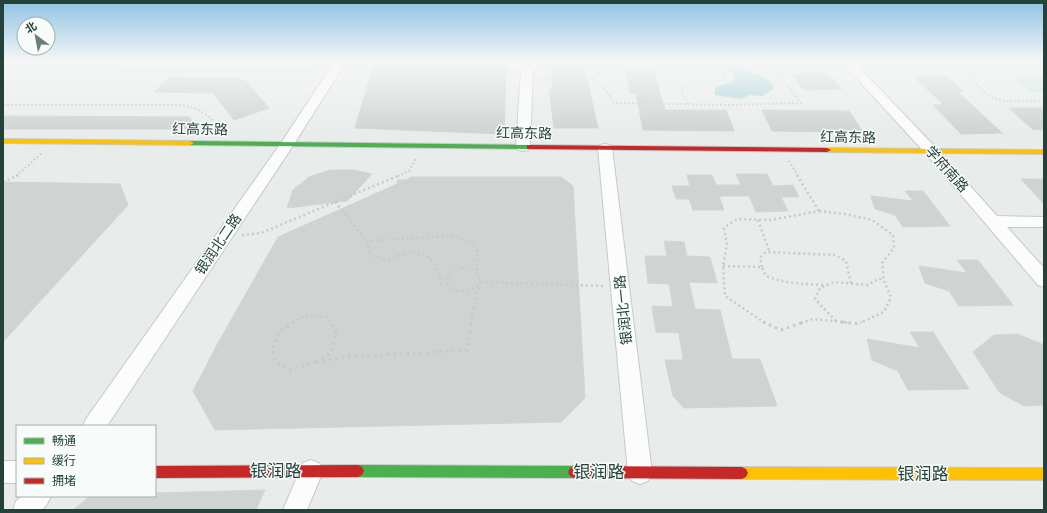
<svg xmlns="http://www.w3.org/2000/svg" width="1047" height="513" font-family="Montserrat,'Noto Sans SC',sans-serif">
	<rect width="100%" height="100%" fill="#e8edeb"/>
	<path fill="#d6dedb" d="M14,61h309l-9,13 -311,-4v-1z"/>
	<path fill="#d1e6d8" d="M1011,76h33v16h-14z"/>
	<path fill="#a9d4db" d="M722,62c15,0 10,3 21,8 12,5 27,4 31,19l-12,7 -13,-1 -8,4 -26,-4v-8l15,-4 6,-6z"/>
	<g fill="#cfd4d2" stroke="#d1d6d4">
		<path d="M552,61h31l15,67h-44l-5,-39h4z"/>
		<path d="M501,66l5,2 -2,66 -149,-6 18,-61z"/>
		<path d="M625,70h28l12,40h61l8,21 -91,-1 -7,-37h-6z"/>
		<path d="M828,73l14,16 -38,1 -13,-16z"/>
		<path d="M946,76l17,15h-6l45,42 -41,1 -28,-29h11l-30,-28z"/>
		<path d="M169,77l68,1 10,4 22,26 -35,12 -21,-27 -59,-1z"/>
		<path d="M1009,108h35v22l-12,-1z"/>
		<path d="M762,110l87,1 14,21 -91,-1z"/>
		<path d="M3,116l186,1 10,12h-196z"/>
		<path d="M330,170h24l18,4 -25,27 -60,7 6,-18 16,-13z"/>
		<path d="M736,174h31l6,12 20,-1 6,12h-18l7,14 -32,1 -7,-16h-30l5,14h-31l-4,-11h-13l-4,-13h18l-3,-11h25l4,10h25z"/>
		<path d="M411,177h150l12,9 12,212 -24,24 -346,8 -22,-39 25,-48 60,-106 119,-53 1,-4h8z"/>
		<path d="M1021,179h23v25z"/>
		<path d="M3,182l117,2 8,21 -125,137z"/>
		<path d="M905,191h18l27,35 -47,1 -8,-12 -20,-6 -4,-13 42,5z"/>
		<path d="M664,241l20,1 3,14 23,1 7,26 -28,-1 6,27 25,1 12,49h28l17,47 -93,2 -11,-12 -8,-36h18l-4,-27 -23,-1 -4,-26 21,1 -4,-23 -21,-1 -3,-27h22z"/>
		<path d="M957,260h21l35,45 -54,1 -10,-15 -24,-8 -6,-17 48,7z"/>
		<path d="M910,332h23l36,57 -61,1 -10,-19 -26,-11 -5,-21 53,9z"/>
		<path d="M1018,334l26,11v60l-20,1 -24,-13 -27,-41 21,-17z"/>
		<path d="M265,490l-9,20h-183l17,-14h65v-3z"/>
	</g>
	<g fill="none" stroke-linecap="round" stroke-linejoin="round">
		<defs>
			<g id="street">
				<path d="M335,61h175l21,6 2,2 -3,78 -2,3 -5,1 -5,-1 -2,-3 5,-76 -20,-6h-157l-50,79 -187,282h-24l3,-7 195,-276z"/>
				<path d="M841,61h12l84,88 60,67 47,1v10h-37l37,41v19l-6,-2 -111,-130z"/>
				<path d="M605,144l5,1 2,3 40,325 -4,8 -8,3 -8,-3 -4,-8 -30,-325 2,-3z"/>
				<path d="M311,460l8,3 4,8 -16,39h-24l20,-47z"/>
				<rect x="3" y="461" width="14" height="22"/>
				<path d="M22,496h29l-4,8 -5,6h-29l3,-9z"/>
			</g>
			<g id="fast">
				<path d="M187,141l343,4 4,2 -4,2 -340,-4h-3z"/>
				<path d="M358,465l216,1 4,2 2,4 -2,4 -4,2 -216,-1 -4,-2 -2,-4 2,-4z"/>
			</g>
			<g id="slow">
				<path d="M3,139l187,2 4,2 -4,2 -187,-2z"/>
				<path d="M824,148l220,2v4l-217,-2h-3z"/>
				<path d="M742,467l302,1v12l-302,-1 -4,-2 -2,-4 2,-4z"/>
			</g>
			<g id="jam">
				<path d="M527,145l300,3 4,2 -4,2 -297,-3h-3z"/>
				<path d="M358,465l4,2 2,4 -2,4 -4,2 -203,1v-12z"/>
				<path d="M574,466l168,1 4,2 2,4 -2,4 -4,2 -168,-1 -4,-2 -2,-4 2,-4z"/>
			</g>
		</defs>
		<use href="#street" stroke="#c5cac8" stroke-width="2"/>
		<use href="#fast" stroke="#c3cbc8" stroke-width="2"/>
		<use href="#slow" stroke="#c3cbc8" stroke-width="2"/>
		<use href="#jam" stroke="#c3cbc8" stroke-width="2"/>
		<g stroke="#c3ccca" stroke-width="2" stroke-dasharray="1.5 2.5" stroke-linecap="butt">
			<path d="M944,61l9,3h10l3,-3"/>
			<path d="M963,64c24,42 37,38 81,37"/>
			<path d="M539,78h53l12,-8 3,-9"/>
			<path d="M592,78l12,10 10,15 117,2 70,-2 -30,-39 -18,-3"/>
			<path d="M688,104l-7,-14 11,-8 26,-1 7,-2 -3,-9 -7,-9"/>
			<path d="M3,105h180c17,4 29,10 36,27"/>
			<path d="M789,161l9,15"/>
			<path d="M16,176l26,-23"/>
			<path d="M398,176l11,-5 8,-14"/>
		</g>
		<g stroke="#c3ccca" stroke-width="2.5" stroke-dasharray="2 3" stroke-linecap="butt">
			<path d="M797,175l22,36"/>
			<path d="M3,182l15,-7"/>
			<path d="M335,202l32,39 87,-5 19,7 5,9 -1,21 4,9 -5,14 -5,27"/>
			<path d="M819,211l26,3 27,6 21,15 1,13 -12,15 2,18 7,16 -7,15 -24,11"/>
			<path d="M758,220l12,33"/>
			<path d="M242,235l19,-2 139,-58"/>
			<path d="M367,241l2,9 4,7h6l4,4c8,-2 16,-6 24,-8 22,-5 33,14 33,33l7,-2"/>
			<path d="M723,266l39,1 4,9c20,8 38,8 59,9"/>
			<path d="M762,267l-2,-9 6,-6 69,3 11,6 5,22"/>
			<path d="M477,273l-11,-6 -14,5 -6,10 6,9h16l10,-5"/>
			<path d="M481,282l123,4"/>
			<path d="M836,321l-21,-22 5,-11 14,-6 34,3 10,-6h5"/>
			<path d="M293,323l13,-8 21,2 4,6"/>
			<path d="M765,323l-40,-27 -2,-30 4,-22 -3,-16 13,-9 34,1 48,-9"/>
			<path d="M801,323l12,-4 38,4"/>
		</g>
		<g stroke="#c3ccca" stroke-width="3" stroke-dasharray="2.5 4" stroke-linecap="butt">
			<path d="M294,322l-14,9 -8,18 4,13 14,8 26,-8"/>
			<path d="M763,322l18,8 23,-8"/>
			<path d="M842,322l16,2 4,-2"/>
			<path d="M316,362l15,-9 6,-20 -7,-11"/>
			<path d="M316,362l31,-5 120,-7 4,-28"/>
		</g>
		<use href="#street" fill="#fcfcfc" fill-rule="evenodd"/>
		<use href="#fast" fill="#4caf50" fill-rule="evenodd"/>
		<use href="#slow" fill="#ffc107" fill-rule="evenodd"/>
		<use href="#jam" fill="#c62828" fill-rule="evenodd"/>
	</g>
	<linearGradient id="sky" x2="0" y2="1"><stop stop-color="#8fc1e3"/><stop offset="0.46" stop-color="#f5f7f6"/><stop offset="1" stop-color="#f5f7f6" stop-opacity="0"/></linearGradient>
	<rect width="1047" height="133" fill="url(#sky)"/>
	<g text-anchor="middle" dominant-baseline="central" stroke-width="3" stroke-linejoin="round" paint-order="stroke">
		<g font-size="14" fill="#24423a" stroke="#f7fbf9">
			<text transform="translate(200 129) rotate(1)">红高东路</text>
			<text transform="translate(524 133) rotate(1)">红高东路</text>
			<text transform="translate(848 137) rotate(1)">红高东路</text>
			<text transform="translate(947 169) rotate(48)">学府南路</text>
			<text transform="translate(218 244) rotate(-56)">银润北二路</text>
			<text transform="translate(623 310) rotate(-96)">银润北一路</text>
		</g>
		<g font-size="17" fill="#24423a" stroke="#f7fbf9">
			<text x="276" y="471">银润路</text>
			<text x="599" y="472">银润路</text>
			<text x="923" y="474">银润路</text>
		</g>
	</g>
	<rect width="1047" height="513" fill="none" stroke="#24423a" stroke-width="8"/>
	<rect x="16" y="425" width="140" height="72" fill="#f7fbf9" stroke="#a3b1ad"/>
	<rect x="24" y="438" width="20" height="6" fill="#4caf50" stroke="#a3b1ad"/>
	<text x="52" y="445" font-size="12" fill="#24423a">畅通</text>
	<rect x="24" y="458" width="20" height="6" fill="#ffc107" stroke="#a3b1ad"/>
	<text x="52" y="465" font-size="12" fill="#24423a">缓行</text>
	<rect x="24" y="478" width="20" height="6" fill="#c62828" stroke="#a3b1ad"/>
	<text x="52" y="485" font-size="12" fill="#24423a">拥堵</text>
	<g transform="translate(36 36) rotate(328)"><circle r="19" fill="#f7fbf9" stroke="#a3b1ad"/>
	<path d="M0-3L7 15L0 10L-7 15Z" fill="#697e78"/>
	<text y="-6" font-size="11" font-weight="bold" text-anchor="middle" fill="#24423a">北</text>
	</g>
</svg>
